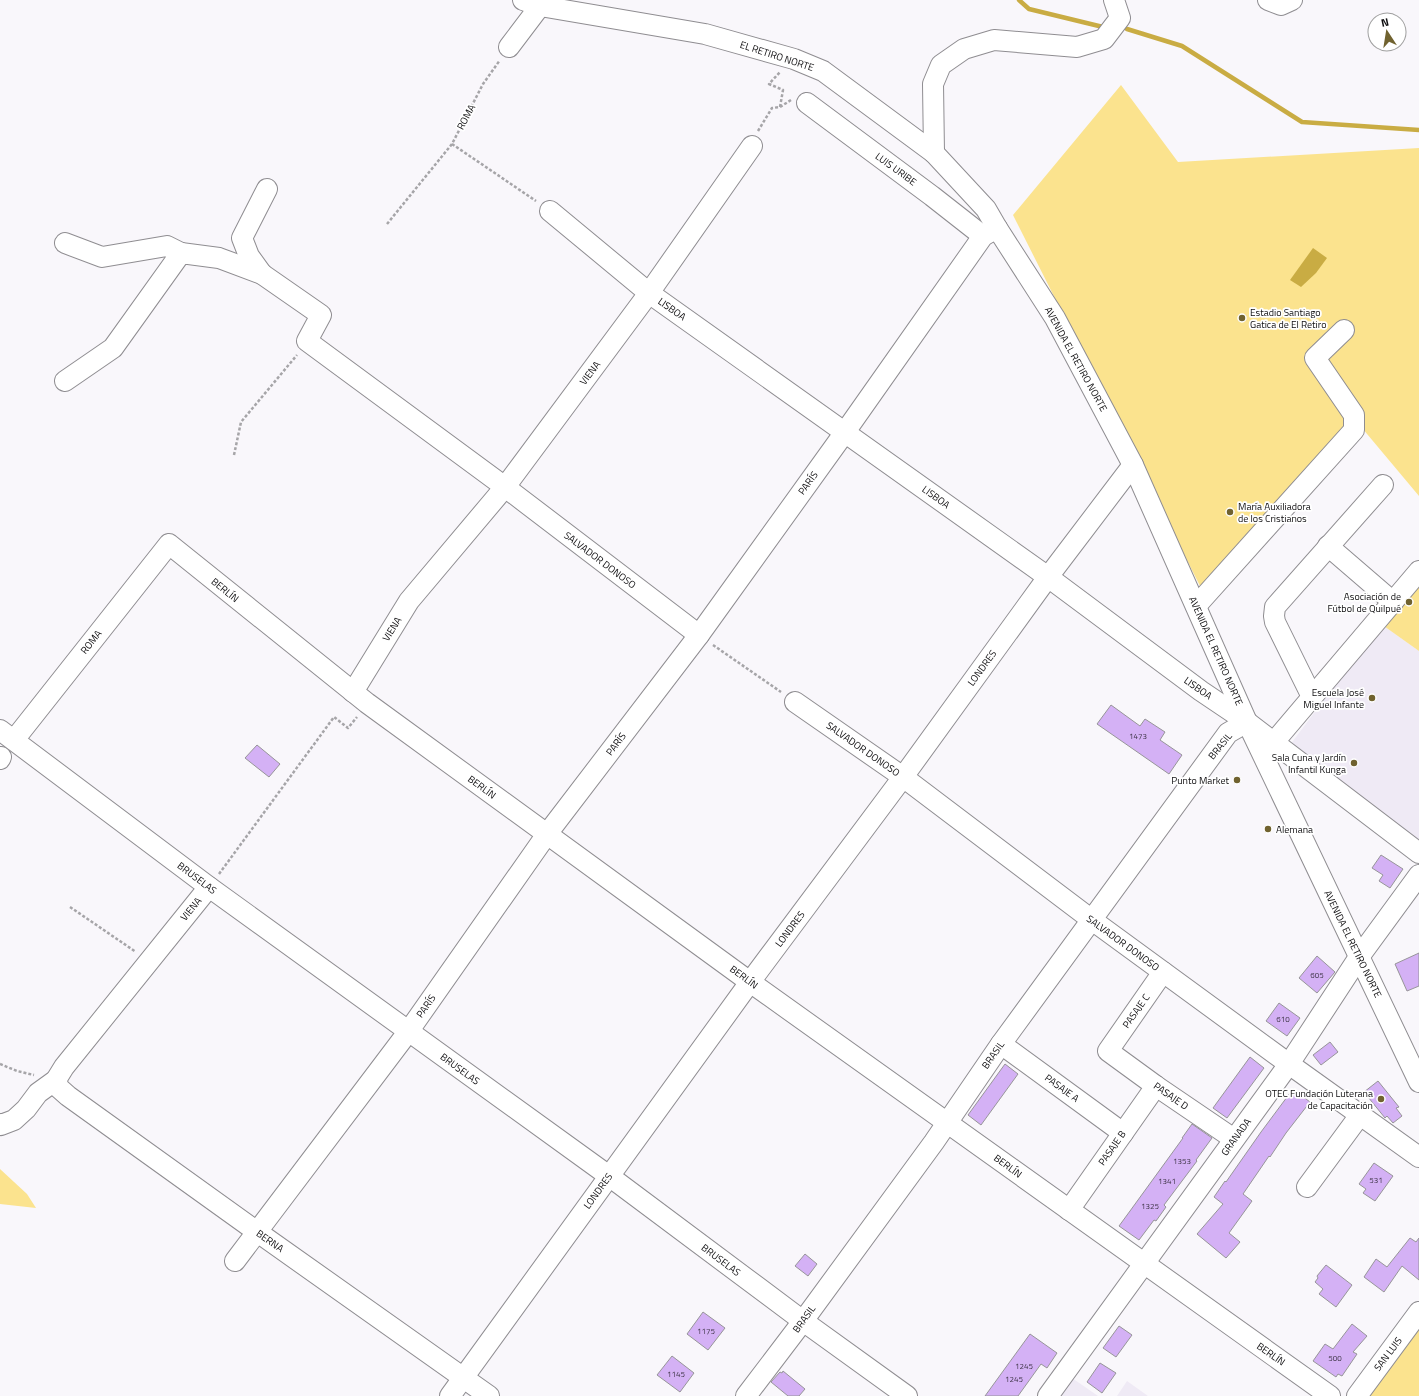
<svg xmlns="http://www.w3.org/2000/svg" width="1419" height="1396" font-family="'Titillium Web',sans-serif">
	<rect width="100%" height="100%" fill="#f9f7fb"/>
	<g fill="#efeaf5">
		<path d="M1381,624l38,27v189l-129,-95z"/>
		<path d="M1072,1378l26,18h-39z"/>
		<path d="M1127,1381l21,15h-31z"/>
	</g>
	<g fill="#fbe38e">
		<path d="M1121,85l57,77 241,-14v348l-62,-74 -157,164 -187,-371z"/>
		<path d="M1419,580v71l-38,-27z"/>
		<path d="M0,1169l27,25 9,14 -36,-4z"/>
		<path d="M1419,1326v70h-49z"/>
	</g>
	<path fill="#c9ac43" d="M1313,248l14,10 -11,15 -15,14 -11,-7z"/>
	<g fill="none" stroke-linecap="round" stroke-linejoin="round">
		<g stroke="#c9ac43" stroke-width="4.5">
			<path d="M1019,0l10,9 74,18"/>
			<path d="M1127,29l55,17 120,76 117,8"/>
		</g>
	</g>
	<g fill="#d4b1f5" stroke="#979599">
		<path d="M1111,705l29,21 5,-7 20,13 -5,8 22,15 -13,19 -72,-50z"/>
		<path d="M257,745l23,19 -11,13 -24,-19z"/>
		<path d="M1381,855l22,14 -13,19 -11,-7 4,-6 -11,-7z"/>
		<path d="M1419,953v33l-12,5 -12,-27z"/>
		<path d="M1317,956l18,16 -18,21 -18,-15z"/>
		<path d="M1279,1003l21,15 -13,18 -21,-15z"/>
		<path d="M1330,1042l8,10 -17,13 -8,-10z"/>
		<path d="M1250,1057l14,11 -37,50 -14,-10z"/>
		<path d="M1005,1064l13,10 -37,51 -13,-10z"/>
		<path d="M1378,1081l21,26 -3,1 6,8 -9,7 -6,-7 -2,2 -21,-26z"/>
		<path d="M1293,1089l17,13 -24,31 -16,24 -1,-1 -26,38 9,7 -23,32 11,9 -14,16 -29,-24 26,-30 -9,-7 11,-16 1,1 35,-50z"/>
		<path d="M1192,1124l20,14 -16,22 1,1 -33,44 2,2 -10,14 -2,-1 -15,20 -20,-14 11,-15 53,-73h-1z"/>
		<path d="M1374,1163l19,13 -18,25 -12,-8 3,-4 -7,-5z"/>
		<path d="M1410,1238l6,4 3,-4v42l-17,-14 -18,26 -20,-15 12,-18 11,8z"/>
		<path d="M805,1254l12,10 -9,12 -13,-10z"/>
		<path d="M1326,1265l26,20 -16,22 -17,-13 4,-5 -8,-7 3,-4 -1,-2z"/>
		<path d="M703,1312l22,16 -17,22 -21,-16z"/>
		<path d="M1352,1324l15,12 -14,16 4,2 -15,22 -4,-2 -2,3 -23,-16 12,-17 8,5z"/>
		<path d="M1119,1326l13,9 -16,22 -13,-9z"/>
		<path d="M1030,1334l27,19 -10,15 -6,-4 -23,32h-33z"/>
		<path d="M672,1356l22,17 -14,19 -23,-17z"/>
		<path d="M1100,1363l16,10 -14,20 -15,-11z"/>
		<path d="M783,1371l22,18 -6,7h-11l-17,-14 9,-10 2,1z"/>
	</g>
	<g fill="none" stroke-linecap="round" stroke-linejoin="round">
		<defs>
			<g id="minor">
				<path d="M523,0l17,6 165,28 89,25 29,12 111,82 52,56 11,19 58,90 78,147 114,257 172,360"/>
				<path d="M1268,0l13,5 11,-5"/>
				<path d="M509,47l31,-41"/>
				<path d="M807,103l125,93 51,40"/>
				<path d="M934,153l-1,-69 8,-19 23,-16 30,-9 83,7 27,-8 16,-21 -6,-18"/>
				<path d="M550,211l99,82 399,284 153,114 46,31 172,131"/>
				<path d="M65,243l37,14 65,-11 14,7"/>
				<path d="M262,274l-13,-18 -7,-18 25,-49"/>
				<path d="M65,381l48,-33 68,-95 38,5 43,16 59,41 -14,26 198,146 194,148"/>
				<path d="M1328,546l65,56"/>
				<path d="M1196,606l158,-176v-15l-39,-57 29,-28"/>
				<path d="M353,692l56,-91 96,-114 144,-194 103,-147"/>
				<path d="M1312,697l-37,-75 -1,-6 1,-9 108,-122"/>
				<path d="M795,702l108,75 189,143 197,144 130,93"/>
				<path d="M0,730l209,157 400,289 194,145 104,75"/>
				<path d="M14,740l155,-196 198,159 383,279 580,414"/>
				<path d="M1274,742l145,-171"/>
				<path d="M0,759l1,-2"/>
				<path d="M1163,972l-55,79 48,35 78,53"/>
				<path d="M1001,1044l122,89"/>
				<path d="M56,1080l3,8 9,8 188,135 233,165"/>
				<path d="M0,1124l1,1 13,-5 12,-11 12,-16 18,-13 8,-13 145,-180"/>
				<path d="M1307,1187l53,-72"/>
				<path d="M1069,1210l87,-124"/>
				<path d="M235,1261l173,-229 139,-198 152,-199 146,-203 138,-196 14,-8"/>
				<path d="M450,1396l300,-414 153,-205 145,-200 85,-112"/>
				<path d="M746,1396l57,-75 131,-179 67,-98 227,-311 19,-11"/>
				<path d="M1048,1396l241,-332 70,-107 60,-82"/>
				<path d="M1357,1396l62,-84"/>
			</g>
		</defs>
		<use href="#minor" stroke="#8f8d91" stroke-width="22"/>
		<g stroke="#a6a5a8" stroke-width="2.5" stroke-dasharray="3 2" stroke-linecap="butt">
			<path d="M780,107l3,-17 -14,-6 11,-12"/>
			<path d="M758,131l14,-23 8,-1 11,-7"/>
			<path d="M452,144l84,57"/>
			<path d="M387,224l65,-80 31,-60 17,-24"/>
			<path d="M234,455l7,-33 56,-67"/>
			<path d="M713,645l68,47"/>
			<path d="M219,874l115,-157 14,11 9,-11"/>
			<path d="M70,907l66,45"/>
			<path d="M0,1064l17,7 17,4"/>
		</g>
		<use href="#minor" stroke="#fff" stroke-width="20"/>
	</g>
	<g fill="#70622f" stroke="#fff" stroke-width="1.5">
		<circle cx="1242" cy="318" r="4"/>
		<circle cx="1230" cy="512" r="4"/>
		<circle cx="1409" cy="602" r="4"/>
		<circle cx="1372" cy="698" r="4"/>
		<circle cx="1354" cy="763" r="4"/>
		<circle cx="1237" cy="780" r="4"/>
		<circle cx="1268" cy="829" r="4"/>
		<circle cx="1381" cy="1099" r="4"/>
	</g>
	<g text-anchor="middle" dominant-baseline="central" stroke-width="3.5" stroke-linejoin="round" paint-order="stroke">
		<g font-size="8" fill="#403749">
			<text x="1138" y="736">1473</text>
			<text x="1317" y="975">605</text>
			<text x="1283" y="1019">610</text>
			<text x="1182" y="1161">1353</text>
			<text x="1376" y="1180">531</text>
			<text x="1167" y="1181">1341</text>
			<text x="1150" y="1206">1325</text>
			<text x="706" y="1331">1175</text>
			<text x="1335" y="1358">500</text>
			<text x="1024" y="1366">1245</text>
			<text x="676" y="1374">1145</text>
			<text x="1014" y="1379">1245</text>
		</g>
		<g font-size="10" fill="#0f0e10" stroke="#fff">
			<text transform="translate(777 56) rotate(18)">EL RETIRO NORTE</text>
			<text transform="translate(466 117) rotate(-62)">ROMA</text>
			<text transform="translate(896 169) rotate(36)">LUIS URIBE</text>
			<text transform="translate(672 309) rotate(35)">LISBOA</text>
			<text transform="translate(1076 359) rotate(61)">AVENIDA EL RETIRO NORTE</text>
			<text transform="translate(590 373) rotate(-53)">VIENA</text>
			<text transform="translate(808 483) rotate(-54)">PARÍS</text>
			<text transform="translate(936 497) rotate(36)">LISBOA</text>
			<text transform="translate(600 560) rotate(37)">SALVADOR DONOSO</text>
			<text transform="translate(225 590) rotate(39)">BERLÍN</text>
			<text transform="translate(392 629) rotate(-58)">VIENA</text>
			<text transform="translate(91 642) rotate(-52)">ROMA</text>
			<text transform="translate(1216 651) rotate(66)">AVENIDA EL RETIRO NORTE</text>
			<text transform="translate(982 668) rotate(-54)">LONDRES</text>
			<text transform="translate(1198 688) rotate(35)">LISBOA</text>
			<text transform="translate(616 744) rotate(-53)">PARÍS</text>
			<text transform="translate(1220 746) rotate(-51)">BRASIL</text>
			<text transform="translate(863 749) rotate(35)">SALVADOR DONOSO</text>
			<text transform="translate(482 787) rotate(36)">BERLÍN</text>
			<text transform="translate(197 878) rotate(37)">BRUSELAS</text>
			<text transform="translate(191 909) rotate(-51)">VIENA</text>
			<text transform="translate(790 929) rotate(-53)">LONDRES</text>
			<text transform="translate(1123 943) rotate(36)">SALVADOR DONOSO</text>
			<text transform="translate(1353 944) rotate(64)">AVENIDA EL RETIRO NORTE</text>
			<text transform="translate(744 977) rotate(36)">BERLÍN</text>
			<text transform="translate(426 1006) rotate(-55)">PARÍS</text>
			<text transform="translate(1136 1011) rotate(-55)">PASAJE C</text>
			<text transform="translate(993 1055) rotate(-55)">BRASIL</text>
			<text transform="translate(460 1069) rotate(36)">BRUSELAS</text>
			<text transform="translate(1062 1088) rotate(36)">PASAJE A</text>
			<text transform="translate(1171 1096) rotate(35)">PASAJE D</text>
			<text transform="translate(1236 1137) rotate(-54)">GRANADA</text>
			<text transform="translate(1112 1148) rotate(-55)">PASAJE B</text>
			<text transform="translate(1008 1166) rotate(36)">BERLÍN</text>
			<text transform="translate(598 1191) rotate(-54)">LONDRES</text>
			<text transform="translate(270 1241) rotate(35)">BERNA</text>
			<text transform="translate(721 1260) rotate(37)">BRUSELAS</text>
			<text transform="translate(804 1319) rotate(-54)">BRASIL</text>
			<text transform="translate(1271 1354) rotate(35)">BERLÍN</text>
			<text transform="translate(1388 1354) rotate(-53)">SAN LUIS</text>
		</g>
		<g font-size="10" fill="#0f0e10" stroke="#fff" text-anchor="end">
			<text x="1250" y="312" text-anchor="start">Estadio Santiago<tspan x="1250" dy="12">Gatica de El Retiro</tspan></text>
			<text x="1238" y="506" text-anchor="start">María Auxiliadora<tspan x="1238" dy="12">de los Cristianos</tspan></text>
			<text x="1401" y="596">Asociación de<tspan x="1401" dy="12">Fútbol de Quilpué</tspan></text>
			<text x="1364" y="692">Escuela José<tspan x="1364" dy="12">Miguel Infante</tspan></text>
			<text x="1346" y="757">Sala Cuna y Jardín<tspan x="1346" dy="12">Infantil Kunga</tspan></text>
			<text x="1229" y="780">Punto Market</text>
			<text x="1276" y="829" text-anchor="start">Alemana</text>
			<text x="1373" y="1093">OTEC Fundación Luterana<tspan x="1373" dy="12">de Capacitación</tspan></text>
		</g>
	</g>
	<g transform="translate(1387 32) rotate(348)"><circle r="19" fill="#ffffff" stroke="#9f9f9f"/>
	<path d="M0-3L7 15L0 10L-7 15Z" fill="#70622f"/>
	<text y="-6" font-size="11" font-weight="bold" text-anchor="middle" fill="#0f0e10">N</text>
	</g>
</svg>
